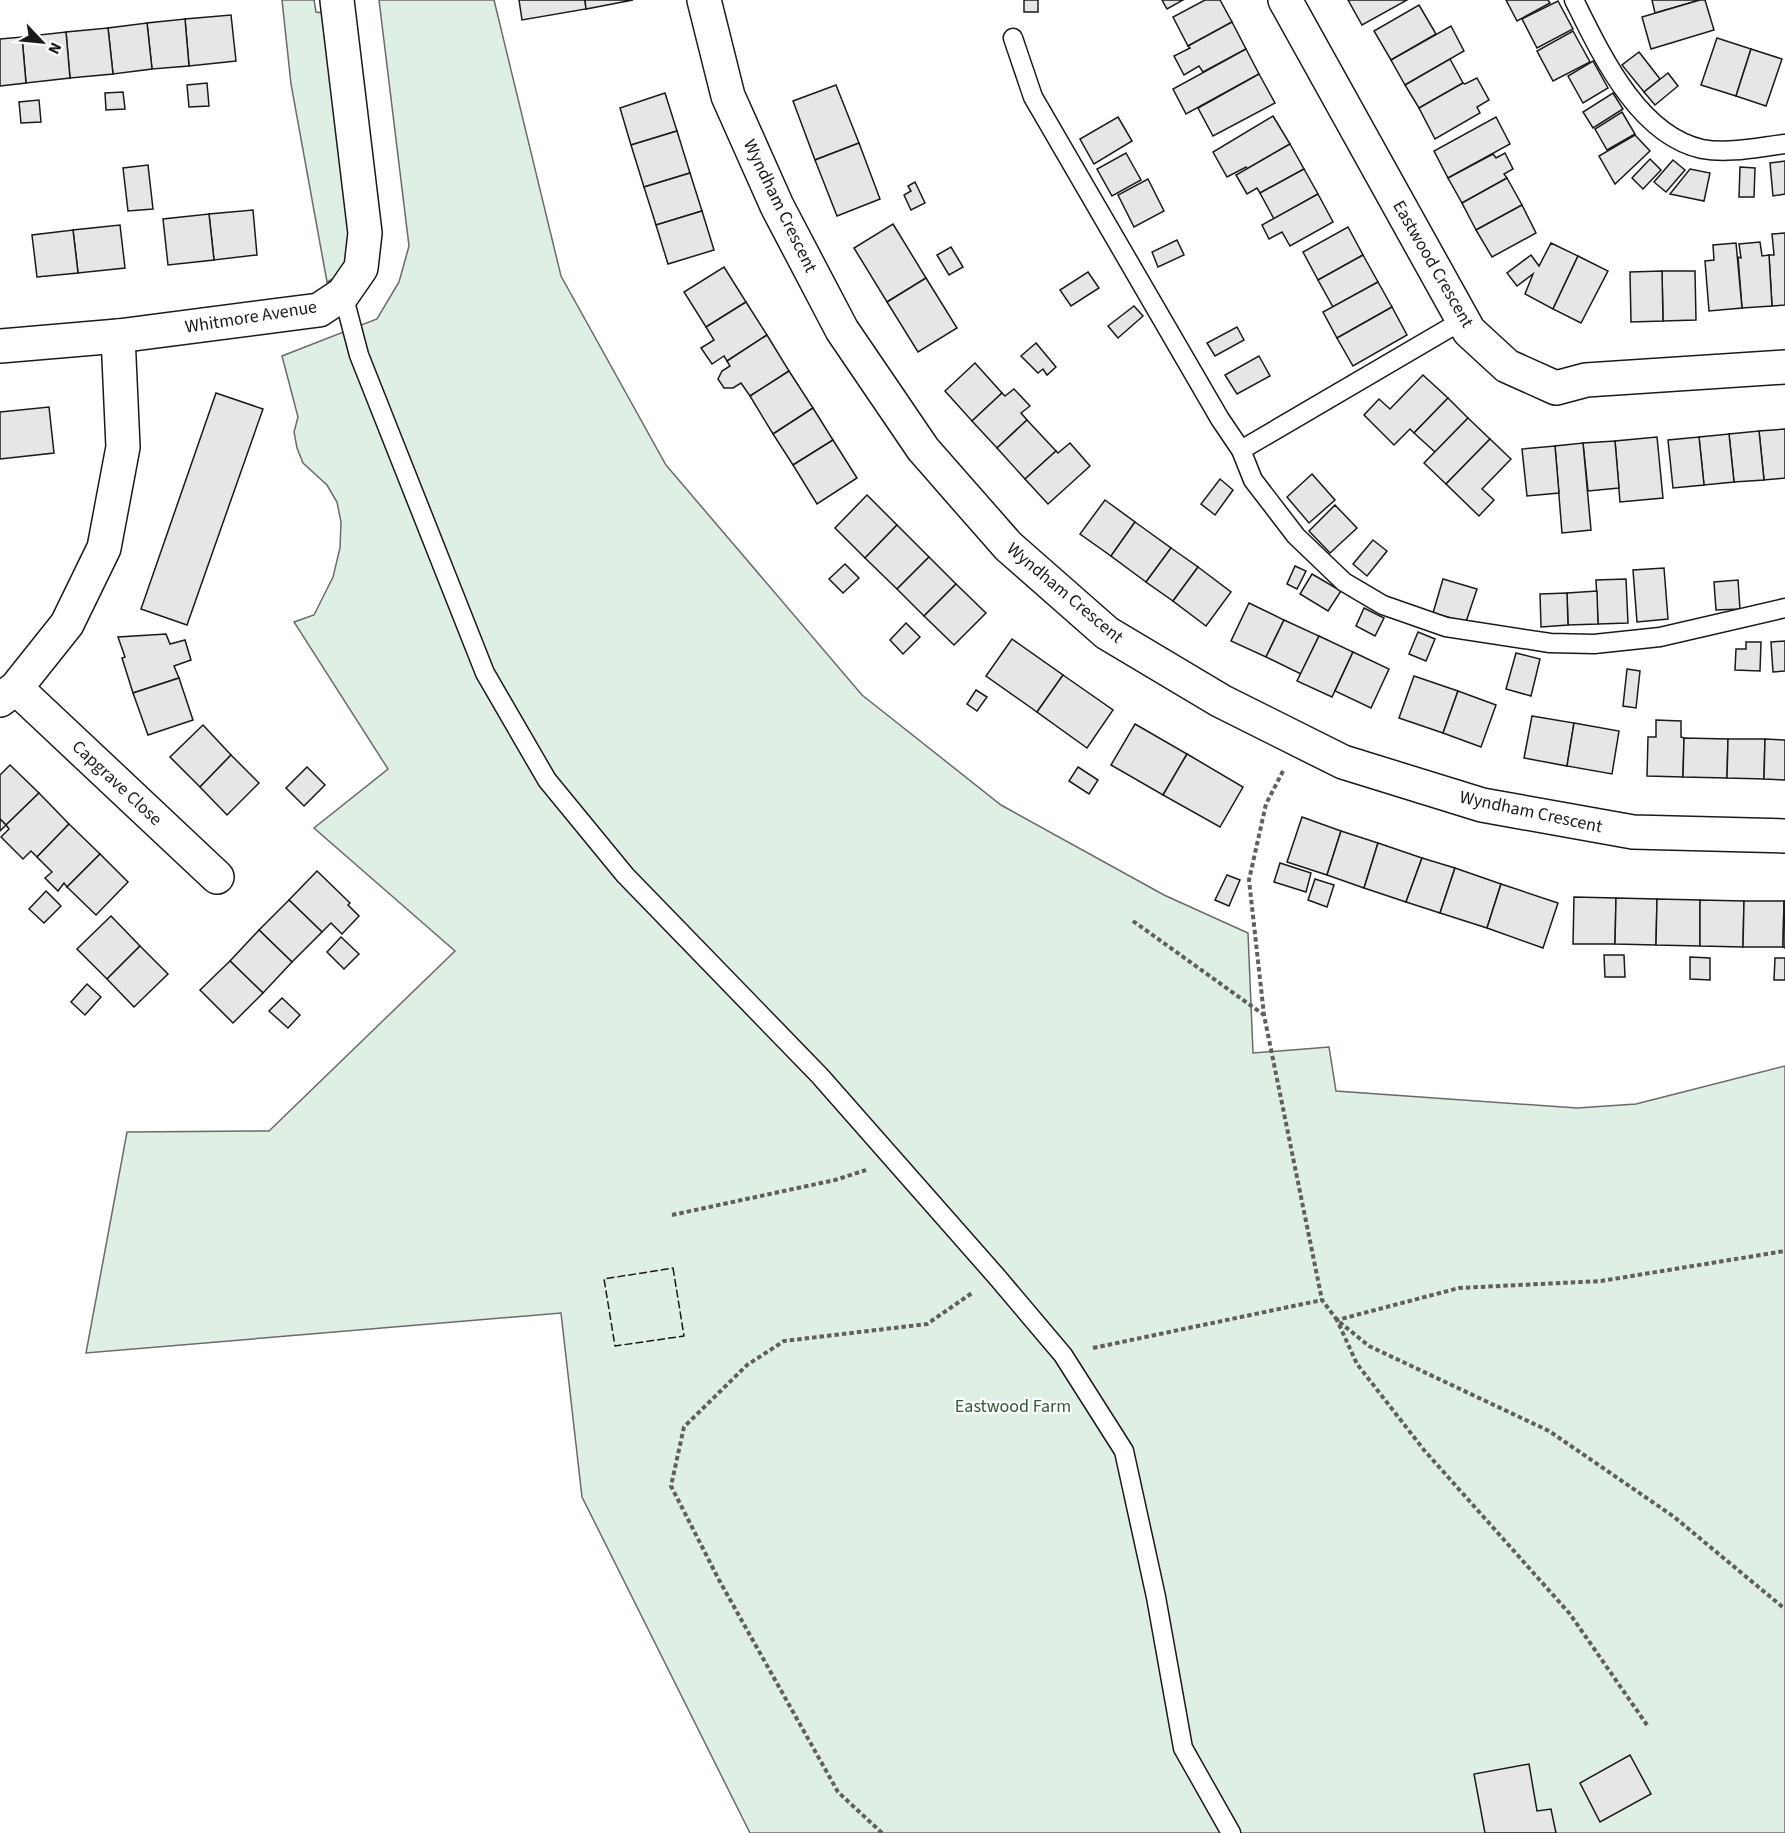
<svg xmlns="http://www.w3.org/2000/svg" width="1785" height="1833" font-family="'Source Sans 3',sans-serif">
	<rect width="100%" height="100%" fill="#fff"/>
	<g fill="#e0efe3" stroke="#6a6a6a" stroke-width="1.5">
		<path d="M282,0h32l2,12 7,1 34,223 -15,38 -15,8 -36,-198z"/>
		<path d="M379,0h115l67,276 105,189 196,230 139,110 163,90 84,38 5,120 76,-6 7,44 241,17 59,-4 149,-38v767h-1035l-168,-336 -21,-184 -475,40 41,-221 142,-1 186,-180 -141,-123 74,-59 -94,-147 20,-7 19,-38 7,-29 1,-26 -4,-20 -10,-17 -24,-22 -6,-15 -3,-16 4,-15 -16,-61 95,-37 22,-37 10,-36z"/>
	</g>
	<g fill="#e6e6e6" stroke="#1a1a1a" stroke-width="1.5">
		<path d="M519,0h66l1,9 -64,11z"/>
		<path d="M585,0h48l-47,9z"/>
		<rect x="1024" y="0" width="14" height="12"/>
		<path d="M1162,0h21l-16,9z"/>
		<path d="M1205,0h15l12,22 -44,24 -15,-29z"/>
		<path d="M1348,0h59l-45,25z"/>
		<path d="M1506,0h42l2,3 -33,18z"/>
		<path d="M1652,0h48l-45,13z"/>
		<path d="M1700,0h5l9,30 -63,19 -9,-32z"/>
		<path d="M1558,1l15,28 -36,19 -15,-29z"/>
		<path d="M1419,5l17,29 -45,26 -17,-29z"/>
		<path d="M231,15l5,46 -47,5 -4,-47z"/>
		<path d="M185,19l4,47 -37,3 -5,-46z"/>
		<path d="M1232,22l14,27 -43,23 -4,-6 -15,9 -10,-19 16,-8 -2,-2z"/>
		<path d="M147,23l5,46 -39,5 -5,-46z"/>
		<path d="M1451,26l13,25 -59,34 -14,-25z"/>
		<path d="M108,28l5,46 -43,4 -4,-46z"/>
		<path d="M1573,31l17,31 -37,19 -16,-30z"/>
		<path d="M66,32l4,46 -44,5 -4,-46z"/>
		<path d="M22,37l4,46 -26,3v-47z"/>
		<path d="M1717,38l34,11 -15,47 -35,-11z"/>
		<path d="M1246,49l13,25 -73,40 -13,-25z"/>
		<path d="M1751,49l31,10 -16,47 -30,-10z"/>
		<path d="M1639,52l21,27 -16,13 -22,-27z"/>
		<path d="M1450,59l13,24 -44,25 -14,-23z"/>
		<path d="M1593,61l15,27 -25,15 -15,-27z"/>
		<path d="M1668,73l10,13 -23,19 -11,-13z"/>
		<path d="M1259,74l16,29 -62,33 -15,-28z"/>
		<path d="M1477,78l12,22 -12,7 3,6 -45,26 -16,-31 44,-25 2,1z"/>
		<path d="M207,83l2,23 -20,1 -2,-22z"/>
		<path d="M836,85l23,58 -44,17 -22,-59z"/>
		<path d="M123,92l2,17 -19,1 -1,-17z"/>
		<path d="M665,93l12,38 -46,14 -11,-37z"/>
		<path d="M1613,93l10,16 -30,19 -10,-16z"/>
		<path d="M39,100l2,22 -20,1 -2,-21z"/>
		<path d="M1622,112l13,22 -28,16 -12,-21z"/>
		<path d="M1273,116l17,28 -43,25 -1,-2 -19,10 -14,-25z"/>
		<path d="M1118,117l14,24 -38,23 -14,-25z"/>
		<path d="M1496,117l14,27 -62,34 -14,-27z"/>
		<path d="M677,131l13,42 -46,14 -13,-42z"/>
		<path d="M1635,135l15,16 -35,33 -16,-28z"/>
		<path d="M859,143l21,56 -43,17 -22,-56z"/>
		<path d="M1290,144l14,25 -44,24 -3,-5 -10,6 -11,-19z"/>
		<path d="M1126,153l15,27 -29,16 -15,-27z"/>
		<path d="M1505,153l8,16 -9,5 3,4 -45,25 -14,-25 45,-24 3,4z"/>
		<path d="M1650,159l11,11 -18,19 -11,-11z"/>
		<path d="M1673,160l12,10 -19,22 -12,-10z"/>
		<path d="M1785,161v33l-12,2 -3,-33z"/>
		<path d="M148,165l5,44 -25,2 -5,-43z"/>
		<path d="M1740,167l15,1 -1,29h-15z"/>
		<path d="M1304,169l14,25 -44,25 -14,-26z"/>
		<path d="M1690,169l20,4 -6,28 -34,-7z"/>
		<path d="M690,173l12,38 -46,14 -12,-38z"/>
		<path d="M1507,178l15,27 -46,25 -14,-27z"/>
		<path d="M1148,179l16,32 -30,16 -16,-32z"/>
		<path d="M915,182l10,21 -14,7 -7,-15 7,-4 -3,-5z"/>
		<path d="M1318,194l15,28 -43,24 -8,-14 -13,7 -7,-14z"/>
		<path d="M1522,205l14,28 -44,24 -16,-27z"/>
		<path d="M253,210l4,45 -43,5 -5,-46z"/>
		<path d="M702,211l12,39 -46,14 -12,-39z"/>
		<path d="M209,214l5,46 -46,5 -5,-46z"/>
		<path d="M893,224l33,54 -39,24 -33,-54z"/>
		<path d="M120,225l5,43 -47,5 -5,-43z"/>
		<path d="M1348,227l15,28 -45,25 -15,-28z"/>
		<path d="M73,230l5,43 -41,4 -5,-42z"/>
		<path d="M1785,233v72l-13,1 -3,-51h5l-2,-21z"/>
		<path d="M1177,240l7,15 -26,12 -6,-15z"/>
		<path d="M1760,242l2,14 7,-1 3,51 -30,2 -4,-51 3,1 -2,-14z"/>
		<path d="M1551,243l27,13 -25,53 -28,-15 8,-20 -16,12 -10,-13 24,-18 8,11z"/>
		<path d="M1736,243l6,65 -33,3 -4,-50 9,-1 -1,-15z"/>
		<path d="M951,247l12,20 -14,8 -12,-20z"/>
		<path d="M1363,255l15,27 -45,25 -15,-27z"/>
		<path d="M1578,256l30,15 -27,52 -28,-14z"/>
		<path d="M724,267l22,35 -40,25 -22,-35z"/>
		<path d="M1662,271h33l1,49 -33,1z"/>
		<path d="M1662,271l1,50 -32,1 -1,-50z"/>
		<path d="M1088,272l11,16 -28,18 -11,-16z"/>
		<path d="M926,278l31,50 -39,24 -31,-50z"/>
		<path d="M1378,282l14,25 -55,31 -14,-26z"/>
		<path d="M746,302l21,33 -40,26 -3,-5 -12,8 -11,-16 13,-8 -8,-13z"/>
		<path d="M1134,306l9,10 -25,22 -10,-12z"/>
		<path d="M1392,307l15,28 -54,31 -16,-28z"/>
		<path d="M1237,327l7,13 -29,16 -8,-13z"/>
		<path d="M767,335l22,36 -39,25 -9,-13 -8,5h-9l-6,-9 4,-8 8,-5 -3,-5z"/>
		<path d="M1036,343l20,24 -9,8 -4,-6 -5,4 -17,-17z"/>
		<path d="M1259,356l11,20 -33,18 -12,-19z"/>
		<path d="M975,363l27,30 -30,28 -27,-30z"/>
		<path d="M789,371l24,37 -40,26 -23,-38z"/>
		<path d="M1423,375l25,23 -34,35 -4,-4 -16,16 -30,-30 15,-16 11,10z"/>
		<path d="M1014,389l16,17 -9,7 6,7 -30,28 -25,-27 30,-28 3,3z"/>
		<path d="M216,393l47,16 -76,216 -46,-16z"/>
		<path d="M1448,398l20,20 -33,34 -21,-19z"/>
		<path d="M49,407l5,46 -54,6v-47z"/>
		<path d="M813,408l20,32 -40,25 -20,-31z"/>
		<path d="M1468,418l22,21 -44,45 -22,-21z"/>
		<path d="M1027,420l29,31 -31,28 -28,-31z"/>
		<path d="M1785,429v49l-21,2 -5,-49z"/>
		<path d="M1759,431l5,49 -30,2 -5,-48z"/>
		<path d="M1729,434l5,48 -30,3 -5,-48z"/>
		<path d="M1657,437l6,61 -43,4 -5,-61z"/>
		<path d="M1699,437l5,48 -31,3 -5,-48z"/>
		<path d="M1490,439l21,20 -29,30 12,11 -15,16 -33,-32z"/>
		<path d="M833,440l24,38 -40,26 -24,-39z"/>
		<path d="M1615,441l4,47 -31,3 -5,-48z"/>
		<path d="M1070,443l20,23 -42,38 -23,-25 31,-28 2,2z"/>
		<path d="M1583,443l8,87 -29,3 -7,-87z"/>
		<path d="M1555,446l4,47 -32,3 -5,-47z"/>
		<path d="M1312,474l23,26 -26,23 -22,-26z"/>
		<path d="M1220,479l13,11 -18,25 -14,-11z"/>
		<path d="M867,495l30,30 -32,33 -30,-30z"/>
		<path d="M1105,500l30,22 -24,34 -31,-22z"/>
		<path d="M1335,505l22,23 -27,25 -21,-22z"/>
		<path d="M1135,522l36,26 -25,34 -35,-26z"/>
		<path d="M897,525l32,32 -32,32 -32,-31z"/>
		<path d="M1373,540l14,11 -20,25 -14,-12z"/>
		<path d="M1171,548l27,19 -25,34 -27,-19z"/>
		<path d="M929,557l27,27 -32,32 -27,-27z"/>
		<path d="M845,564l14,14 -16,15 -14,-14z"/>
		<path d="M1295,566l11,5 -9,18 -10,-5z"/>
		<path d="M1198,567l33,25 -25,34 -33,-25z"/>
		<path d="M1664,568l4,51 -31,3 -4,-52z"/>
		<path d="M1312,574l29,17 -13,20 -28,-17z"/>
		<path d="M1443,579l34,10 -11,33 -33,-9z"/>
		<path d="M1626,579l2,44 -30,1 -2,-44z"/>
		<path d="M1738,580l2,29 -24,1 -2,-28z"/>
		<path d="M956,584l30,29 -32,32 -30,-29z"/>
		<path d="M1597,591l1,33 -30,1 -1,-32z"/>
		<path d="M1567,593l1,32 -27,2 -1,-33z"/>
		<path d="M1249,603l35,17 -18,37 -35,-16z"/>
		<path d="M1364,608l20,10 -9,18 -19,-10z"/>
		<path d="M1284,620l35,16 -18,38 -35,-17z"/>
		<path d="M906,623l14,14 -17,17 -13,-14z"/>
		<path d="M1418,632l17,7 -9,22 -17,-7z"/>
		<path d="M166,634l4,10 15,-4 6,20 -17,6 5,12 -46,15 -11,-35 3,-1 -7,-20z"/>
		<path d="M1319,636l34,16 -21,45 -35,-16z"/>
		<path d="M1012,639l51,36 -26,37 -51,-36z"/>
		<path d="M1785,641v30l-12,1 -2,-30z"/>
		<path d="M1746,642h15l-1,29 -25,-1 1,-21h10z"/>
		<path d="M1353,652l36,17 -18,39 -36,-17z"/>
		<path d="M1516,653l24,6 -9,37 -25,-7z"/>
		<path d="M1627,669l13,2 -4,37 -13,-2z"/>
		<path d="M1063,675l50,35 -26,38 -50,-36z"/>
		<path d="M1414,676l44,15 -15,42 -44,-15z"/>
		<path d="M179,678l14,42 -45,15 -15,-42z"/>
		<path d="M976,690l11,7 -10,14 -10,-7z"/>
		<path d="M1458,691l38,14 -15,42 -38,-14z"/>
		<path d="M1532,716l42,7 -7,43 -43,-8z"/>
		<path d="M1656,720l25,1v16l3,1 -1,39 -36,-1 1,-39h8z"/>
		<path d="M1574,723l45,8 -7,43 -45,-8z"/>
		<path d="M1135,724l52,30 -24,41 -52,-30z"/>
		<path d="M203,725l28,30 -31,32 -30,-30z"/>
		<path d="M1684,738l44,1 -1,39 -44,-1z"/>
		<path d="M1728,739h37l-1,40 -37,-1z"/>
		<path d="M1765,739l20,1v40l-21,-1z"/>
		<path d="M1187,754l56,33 -23,40 -57,-32z"/>
		<path d="M231,755l28,28 -32,32 -27,-28z"/>
		<path d="M10,765l29,28 -33,32 -6,-6v-44z"/>
		<path d="M307,767l18,18 -21,21 -18,-18z"/>
		<path d="M1078,767l20,13 -9,14 -20,-13z"/>
		<path d="M39,793l30,31 -32,33 -6,-6 -8,8 -22,-22 8,-8 -3,-4z"/>
		<path d="M1302,817l39,14 -14,44 -40,-13z"/>
		<path d="M0,819l6,6 -6,6z"/>
		<path d="M69,824l31,30 -33,33 -3,-4 -6,8 -13,-13 7,-6 -15,-15z"/>
		<path d="M1341,831l37,12 -14,45 -37,-13z"/>
		<path d="M1378,843l44,15 -16,44 -42,-14z"/>
		<path d="M100,854l28,28 -32,33 -29,-28z"/>
		<path d="M1422,858l33,10 -15,45 -34,-11z"/>
		<path d="M1280,863l31,10 -5,19 -32,-10z"/>
		<path d="M1455,868l46,16 -14,44 -47,-15z"/>
		<path d="M317,871l33,32 -2,2 11,11 -17,18 -11,-11 -9,9 -33,-32z"/>
		<path d="M1227,875l13,5 -11,26 -14,-6z"/>
		<path d="M1315,879l19,6 -7,22 -19,-7z"/>
		<path d="M1501,884l57,19 -15,45 -56,-20z"/>
		<path d="M46,891l15,15 -17,17 -15,-14z"/>
		<path d="M1574,897l42,1 -1,46h-42z"/>
		<path d="M1616,898l41,1 -1,46 -41,-1z"/>
		<path d="M1657,899l43,1v46l-44,-1z"/>
		<path d="M289,900l33,32 -30,30 -33,-32z"/>
		<path d="M1700,900l44,1 -1,46 -43,-1z"/>
		<path d="M1744,901h40l-1,46h-40z"/>
		<path d="M1784,901h1v47l-2,-1z"/>
		<path d="M111,916l29,30 -33,33 -30,-30z"/>
		<path d="M259,930l33,32 -29,31 -33,-32z"/>
		<path d="M341,937l18,17 -15,15 -17,-17z"/>
		<path d="M140,946l28,28 -34,33 -27,-28z"/>
		<path d="M1604,955h20l1,22h-20z"/>
		<path d="M1690,957l20,1v22l-20,-1z"/>
		<path d="M1775,958h10v22h-11z"/>
		<path d="M230,961l33,32 -30,30 -33,-33z"/>
		<path d="M87,984l14,13 -16,18 -14,-13z"/>
		<path d="M282,998l18,17 -12,13 -19,-17z"/>
		<path d="M1630,1755l21,39 -51,28 -20,-39z"/>
		<path d="M1529,1764l8,47 14,-2 5,24h-71l-11,-59z"/>
	</g>
	<g fill="none" stroke-linecap="round" stroke-linejoin="round">
		<defs>
			<g id="service">
				<path d="M1574,0c27,54 64,135 128,149 27,5 57,-2 83,-5"/>
				<path d="M1013,38l20,59 187,322 21,31 12,30 43,56 48,46 39,23 63,22 104,16 44,1 66,-7 125,-29"/>
				<path d="M343,294l16,61 126,318 62,107 78,95 195,201 177,201 66,78 61,96 32,146 27,151 48,85"/>
				<path d="M1241,450l222,-130"/>
			</g>
			<g id="minor">
				<path d="M704,0l24,96 49,110 65,124 81,119 85,97 99,87 114,68 122,61 139,43 151,27 152,4"/>
				<path d="M1285,0l184,331 38,35 49,22 30,-8 199,-13"/>
				<path d="M0,346l118,-10 201,-26 24,-16 18,-26 4,-35 -28,-233"/>
				<path d="M16,688l201,189"/>
				<path d="M0,700l16,-12 51,-64 37,-76 19,-101 -5,-111"/>
			</g>
		</defs>
		<use href="#service" stroke="#1a1a1a" stroke-width="21"/>
		<use href="#minor" stroke="#1a1a1a" stroke-width="36"/>
		<g stroke="#5f5f5f" stroke-width="4" stroke-dasharray="4.5 3" stroke-linecap="butt">
			<path d="M1283,771l-17,33 -17,76 15,135 58,285 15,20 32,26 180,85 124,85 112,93"/>
			<path d="M1133,921l131,94"/>
			<path d="M672,1215l163,-35 31,-10"/>
			<path d="M1093,1348l229,-48"/>
			<path d="M1647,1725l-77,-111 -146,-164 -67,-86 -20,-44 122,-32 142,-7 184,-30"/>
			<path d="M882,1833l-44,-41 -119,-212 -48,-94 13,-59 63,-62 37,-24 143,-17 45,-31"/>
		</g>
		<use href="#service" stroke="#fff" stroke-width="18"/>
		<use href="#minor" stroke="#fff" stroke-width="33"/>
		<path stroke="#1a1a1a" stroke-width="1.5" stroke-dasharray="8 3" stroke-linecap="butt" d="M673,1268l11,68 -69,10 -11,-67z"/>
	</g>
	<g text-anchor="middle" dominant-baseline="central" stroke-width="4.5" stroke-linejoin="round" paint-order="stroke">
		<g font-size="18" fill="#1a1a1a" stroke="#fff">
			<text transform="translate(780 206) rotate(64)">Wyndham Crescent</text>
			<text transform="translate(1433 264) rotate(60)">Eastwood Crescent</text>
			<text transform="translate(251 317) rotate(-9)">Whitmore Avenue</text>
			<text transform="translate(1065 593) rotate(40)">Wyndham Crescent</text>
			<text transform="translate(117 783) rotate(43)">Capgrave Close</text>
			<text transform="translate(1531 812) rotate(12)">Wyndham Crescent</text>
		</g>
		<g font-size="18" fill="#2b5a34" stroke="#fff">
			<text x="1013" y="1406">Eastwood Farm</text>
		</g>
	</g>
	<g transform="translate(42 42) rotate(116)" stroke="#ffffff" stroke-width="4.5" paint-order="stroke">
	<path d="M0-4.5L10 22L0 15L-10 22Z" fill="#1a1a1a"/>
	<text y="-9" font-size="16" font-weight="bold" text-anchor="middle" fill="#1a1a1a">N</text>
	</g>
</svg>
